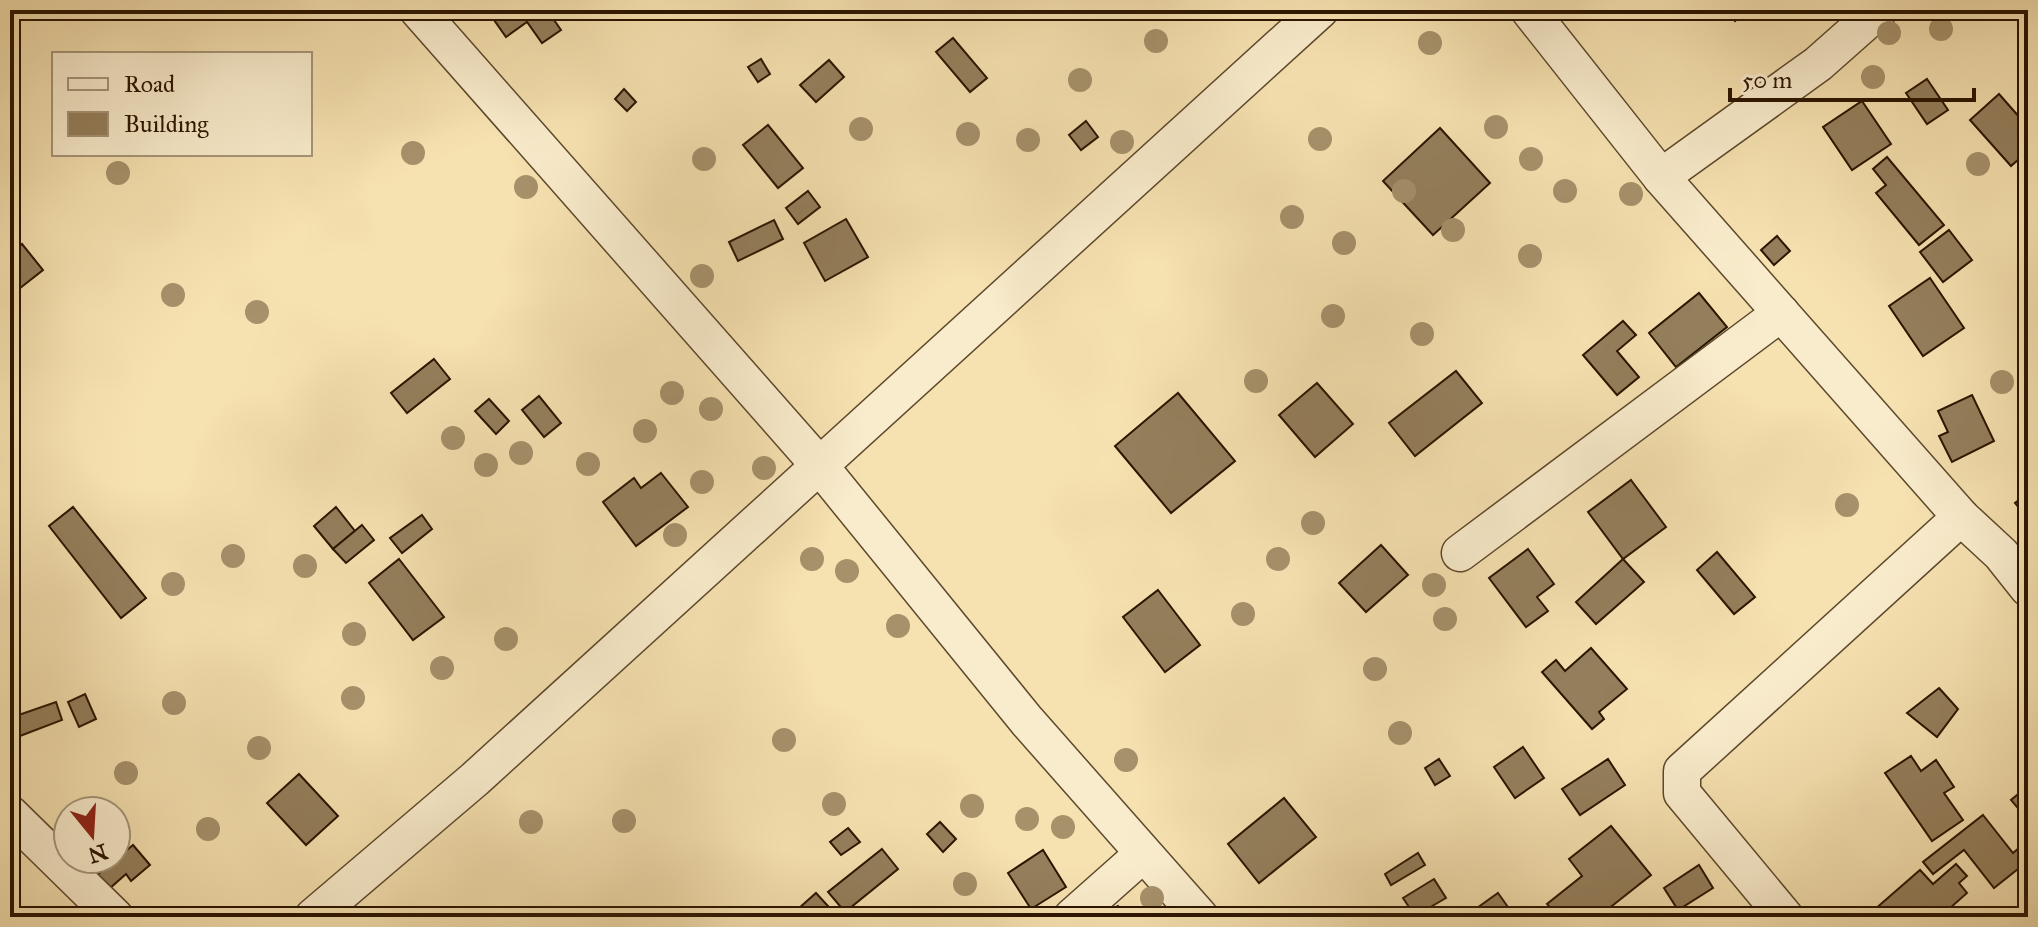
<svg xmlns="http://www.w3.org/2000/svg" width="2038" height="927" font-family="'IM FELL Great Primer',serif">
	<rect width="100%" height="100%" fill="#f6e1b0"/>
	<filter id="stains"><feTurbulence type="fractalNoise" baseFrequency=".0025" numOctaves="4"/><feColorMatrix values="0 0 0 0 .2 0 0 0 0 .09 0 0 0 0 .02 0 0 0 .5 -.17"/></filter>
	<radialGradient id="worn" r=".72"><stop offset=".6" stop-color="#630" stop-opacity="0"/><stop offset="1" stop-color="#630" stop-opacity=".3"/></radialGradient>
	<g fill="#947f5c" stroke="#2a1500" stroke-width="2">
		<path d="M487,10h60l14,20 -19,13 -15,-21 -21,15z"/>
		<path d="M958,10h16l-10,8z"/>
		<path d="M1726,10h22l-13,11z"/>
		<path d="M953,38l34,40 -17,14 -34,-40z"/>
		<path d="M761,59l9,15 -12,8 -10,-15z"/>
		<path d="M829,60l15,17 -28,25 -16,-17z"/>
		<path d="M1927,79l21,31 -21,14 -21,-31z"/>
		<path d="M624,89l12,13 -9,9 -12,-12z"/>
		<path d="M1999,94l29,33v24l-17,15 -41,-46z"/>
		<path d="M1862,101l29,43 -39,26 -29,-43z"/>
		<path d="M1086,121l12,16 -17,13 -12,-15z"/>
		<path d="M768,125l35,43 -25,20 -35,-43z"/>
		<path d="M1440,128l50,55 -57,52 -50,-54z"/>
		<path d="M1887,157l57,68 -25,20 -43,-52 10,-8 -13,-16z"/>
		<path d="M808,191l12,16 -22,17 -12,-16z"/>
		<path d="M846,219l22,38 -43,24 -21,-38z"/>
		<path d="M774,220l9,19 -45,22 -9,-19z"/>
		<path d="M1949,230l23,30 -29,22 -23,-30z"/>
		<path d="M1777,236l13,15 -16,14 -13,-15z"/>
		<path d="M22,244l21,26 -33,26v-42z"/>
		<path d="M2028,270v18l-7,-15z"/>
		<path d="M1930,278l34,50 -41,28 -34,-50z"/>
		<path d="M1699,293l28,34 -51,40 -27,-34z"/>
		<path d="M1623,321l13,14 -19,16 22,26 -22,18 -34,-40z"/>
		<path d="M434,359l16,20 -43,34 -16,-20z"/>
		<path d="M1456,371l26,32 -67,53 -26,-33z"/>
		<path d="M1317,383l36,41 -38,33 -36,-42z"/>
		<path d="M1178,393l57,68 -64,52 -56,-67z"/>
		<path d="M1972,395l22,46 -42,21 -13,-26 9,-4 -10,-21z"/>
		<path d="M539,396l22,27 -17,14 -22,-27z"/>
		<path d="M489,399l20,22 -13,13 -21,-23z"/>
		<path d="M661,473l27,34 -52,39 -33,-44 31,-24 7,10z"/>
		<path d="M1631,480l35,47 -43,32 -35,-47z"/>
		<path d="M2028,493v26l-13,-16z"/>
		<path d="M73,507l73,91 -25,20 -72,-92z"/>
		<path d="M336,507l19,24 -22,18 -19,-23z"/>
		<path d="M422,515l10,14 -30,24 -12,-15z"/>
		<path d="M362,525l12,15 -28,23 -13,-14z"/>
		<path d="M1381,545l27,30 -42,37 -27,-29z"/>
		<path d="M1528,549l26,35 -17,13 11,14 -22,16 -37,-49z"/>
		<path d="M1717,552l38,45 -21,17 -37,-44z"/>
		<path d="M399,559l45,58 -31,23 -44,-57z"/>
		<path d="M1623,559l21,23 -48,42 -20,-22z"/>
		<path d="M1158,590l42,55 -35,27 -42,-55z"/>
		<path d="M1591,648l36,41 -28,23 5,7 -12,10 -50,-57 14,-12 9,11z"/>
		<path d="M1939,688l19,21 -21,28 -30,-24z"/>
		<path d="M85,694l11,25 -17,8 -11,-25z"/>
		<path d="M56,702l6,18 -50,19 -2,-21z"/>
		<path d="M1523,747l21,31 -29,20 -21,-31z"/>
		<path d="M1911,756l10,15 15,-11 18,27 -10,6 19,27 -31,21 -47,-68z"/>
		<path d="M1439,759l11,17 -15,9 -10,-17z"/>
		<path d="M1608,759l17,26 -45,30 -18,-26z"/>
		<path d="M299,774l39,42 -32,29 -39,-42z"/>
		<path d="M2028,786v34l-17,-20z"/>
		<path d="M1284,798l32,39 -57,46 -31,-39z"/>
		<path d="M1983,815l30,38 7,-6 8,14 -34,27 -30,-38 -31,24 -10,-12z"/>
		<path d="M940,822l16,17 -13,13 -16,-18z"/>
		<path d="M1611,826l40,49 -53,42h-40l-11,-13 35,-28 -13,-17z"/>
		<path d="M848,828l12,14 -19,13 -11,-13z"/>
		<path d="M133,845l17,20 -19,16 -5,-7 -17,15 -12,-14z"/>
		<path d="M882,849l16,20 -53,43 -17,-20z"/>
		<path d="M1043,850l23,37 -35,22 -23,-36z"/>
		<path d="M1418,853l7,12 -34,20 -6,-11z"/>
		<path d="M1956,864l11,12 -8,7 8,10 -27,24h-74l54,-47 13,14z"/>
		<path d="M1699,865l14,23 -35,22 -14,-22z"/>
		<path d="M1434,879l12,19 -31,18 -12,-18z"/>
		<path d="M816,893l22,24h-49z"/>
		<path d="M1498,893l17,24h-42l-3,-4z"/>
		<path d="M1118,906l7,11h-28z"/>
	</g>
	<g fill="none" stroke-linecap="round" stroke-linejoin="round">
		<defs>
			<g id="minor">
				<path d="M418,10l401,455 208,256 173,196"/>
				<path d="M1529,10l132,167 300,340 40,37 27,34"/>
				<path d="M1661,177l157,-113 61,-54"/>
				<path d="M1460,553l321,-240"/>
				<path d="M10,814l105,103"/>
				<path d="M313,917l162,-138 845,-769"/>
				<path d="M1072,917l71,-63"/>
				<path d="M1785,917l-103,-124v-22l279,-254"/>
			</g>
		</defs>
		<use href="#minor" stroke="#5d482c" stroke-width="39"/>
		<use href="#minor" stroke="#f9eccc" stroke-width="36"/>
	</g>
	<g fill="#a6916b">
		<circle cx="1941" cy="29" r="12"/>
		<circle cx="1889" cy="33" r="12"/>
		<circle cx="1156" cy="41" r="12"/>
		<circle cx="1430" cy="43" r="12"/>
		<circle cx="1873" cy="77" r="12"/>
		<circle cx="1080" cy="80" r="12"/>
		<circle cx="1496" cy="127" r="12"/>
		<circle cx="861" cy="129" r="12"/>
		<circle cx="968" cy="134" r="12"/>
		<circle cx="1320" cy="139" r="12"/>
		<circle cx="1028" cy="140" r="12"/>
		<circle cx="1122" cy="142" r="12"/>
		<circle cx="413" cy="153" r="12"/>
		<circle cx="704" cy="159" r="12"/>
		<circle cx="1531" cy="159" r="12"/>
		<circle cx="1978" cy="164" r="12"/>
		<circle cx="118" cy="173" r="12"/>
		<circle cx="526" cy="187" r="12"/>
		<circle cx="1404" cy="191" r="12"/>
		<circle cx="1565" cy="191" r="12"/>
		<circle cx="1631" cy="194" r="12"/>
		<circle cx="1292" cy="217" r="12"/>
		<circle cx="1453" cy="230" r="12"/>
		<circle cx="1344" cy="243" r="12"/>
		<circle cx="1530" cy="256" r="12"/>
		<circle cx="702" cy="276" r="12"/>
		<circle cx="173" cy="295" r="12"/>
		<circle cx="257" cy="312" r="12"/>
		<circle cx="1333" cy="316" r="12"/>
		<circle cx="1422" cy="334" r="12"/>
		<circle cx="1256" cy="381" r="12"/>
		<circle cx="2002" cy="382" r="12"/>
		<circle cx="672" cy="393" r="12"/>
		<circle cx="711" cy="409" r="12"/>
		<circle cx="645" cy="431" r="12"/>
		<circle cx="453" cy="438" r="12"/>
		<circle cx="521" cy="453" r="12"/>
		<circle cx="588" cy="464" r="12"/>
		<circle cx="486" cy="465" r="12"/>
		<circle cx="764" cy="468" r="12"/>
		<circle cx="702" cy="482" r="12"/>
		<circle cx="1847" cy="505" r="12"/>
		<circle cx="1313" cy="523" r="12"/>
		<circle cx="675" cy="535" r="12"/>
		<circle cx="233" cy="556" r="12"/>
		<circle cx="812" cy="559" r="12"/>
		<circle cx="1278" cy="559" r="12"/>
		<circle cx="305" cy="566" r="12"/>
		<circle cx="847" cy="571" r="12"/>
		<circle cx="173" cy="584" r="12"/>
		<circle cx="1434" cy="585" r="12"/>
		<circle cx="1243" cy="614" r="12"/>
		<circle cx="1445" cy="619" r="12"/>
		<circle cx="898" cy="626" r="12"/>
		<circle cx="354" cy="634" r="12"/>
		<circle cx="506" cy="639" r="12"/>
		<circle cx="442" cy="668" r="12"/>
		<circle cx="1375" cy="669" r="12"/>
		<circle cx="353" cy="698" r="12"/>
		<circle cx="174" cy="703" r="12"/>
		<circle cx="1400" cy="733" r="12"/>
		<circle cx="784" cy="740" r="12"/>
		<circle cx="259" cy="748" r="12"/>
		<circle cx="1126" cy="760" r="12"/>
		<circle cx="126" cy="773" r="12"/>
		<circle cx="834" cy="804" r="12"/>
		<circle cx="972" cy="806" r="12"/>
		<circle cx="1027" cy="819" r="12"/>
		<circle cx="624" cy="821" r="12"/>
		<circle cx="531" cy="822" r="12"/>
		<circle cx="1063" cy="827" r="12"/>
		<circle cx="208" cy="829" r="12"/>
		<circle cx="965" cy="884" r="12"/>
		<circle cx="1152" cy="898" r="12"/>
	</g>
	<rect width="2038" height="927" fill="none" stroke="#f6e1b0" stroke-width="40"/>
	<rect x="12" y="12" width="2014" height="903" fill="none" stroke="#2a1500" stroke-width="4"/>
	<rect x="20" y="20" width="1998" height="887" fill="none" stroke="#2a1500" stroke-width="2"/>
	<rect x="52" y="52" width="260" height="104" fill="#f9eccc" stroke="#a6967a" stroke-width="2"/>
	<rect x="68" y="78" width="40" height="12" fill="#f9eccc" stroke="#a6967a" stroke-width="2"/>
	<text x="124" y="92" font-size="24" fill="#2a1500">Road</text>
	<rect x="68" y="112" width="40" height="24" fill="#947f5c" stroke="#a6967a" stroke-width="2"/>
	<text x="124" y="132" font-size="24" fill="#2a1500">Building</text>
	<g transform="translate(92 835) rotate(162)"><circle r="38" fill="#f9eccc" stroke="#a6967a" stroke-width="2"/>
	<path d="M0-6L14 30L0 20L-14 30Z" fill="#8f2418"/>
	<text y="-12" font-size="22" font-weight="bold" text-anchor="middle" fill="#2a1500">N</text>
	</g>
	<path d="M1730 88v12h244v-12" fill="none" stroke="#2a1500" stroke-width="4"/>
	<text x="1742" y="88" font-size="24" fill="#2a1500" stroke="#f9eccc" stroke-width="6" paint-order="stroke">50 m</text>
	<rect width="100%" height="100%" filter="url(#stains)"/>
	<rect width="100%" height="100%" fill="url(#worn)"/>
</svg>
